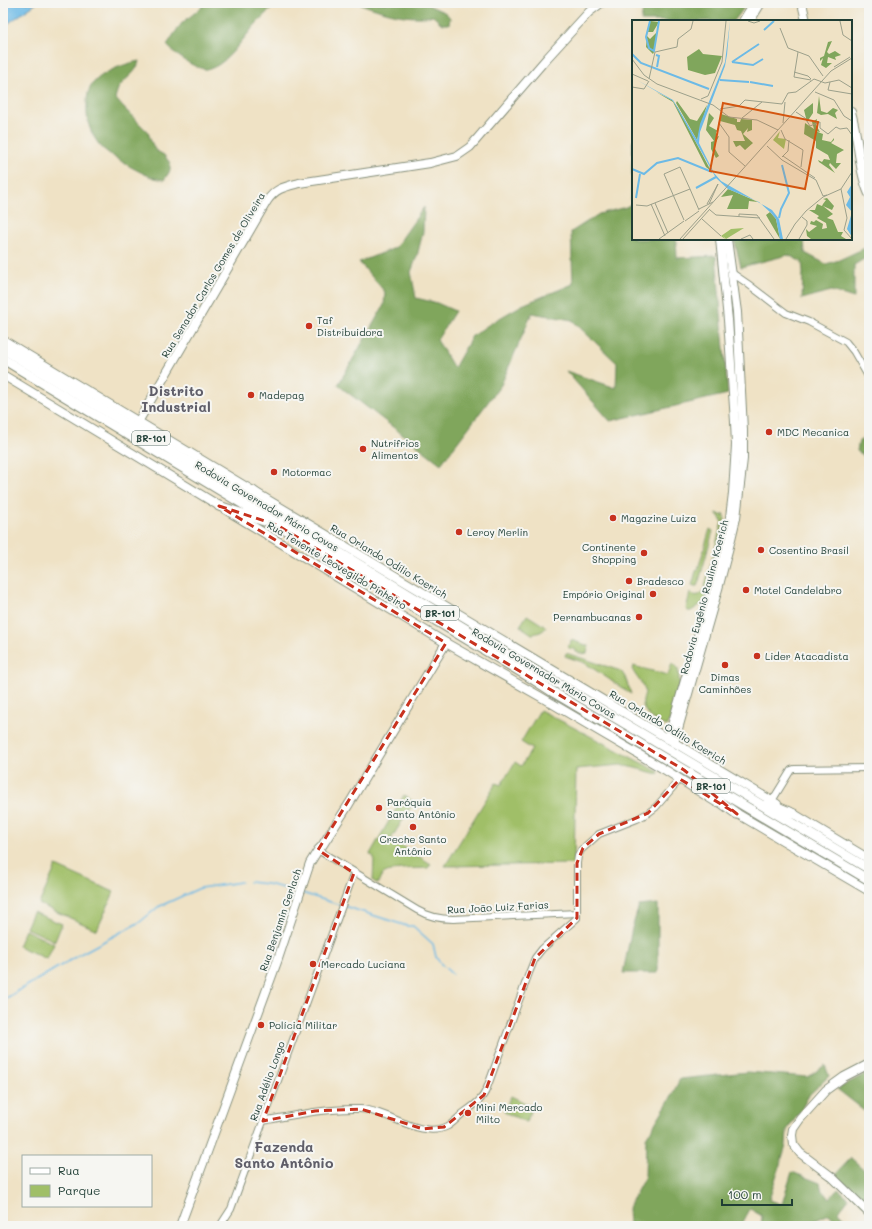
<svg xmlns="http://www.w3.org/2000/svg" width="872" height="1229" font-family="Mali,sans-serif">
	<rect width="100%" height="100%" fill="#f6f6f2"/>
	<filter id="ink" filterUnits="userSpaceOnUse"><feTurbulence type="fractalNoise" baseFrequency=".025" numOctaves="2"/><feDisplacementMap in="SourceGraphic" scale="8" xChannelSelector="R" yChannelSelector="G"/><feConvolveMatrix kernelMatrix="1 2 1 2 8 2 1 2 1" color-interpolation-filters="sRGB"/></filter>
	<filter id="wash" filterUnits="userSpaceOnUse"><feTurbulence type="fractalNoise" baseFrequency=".012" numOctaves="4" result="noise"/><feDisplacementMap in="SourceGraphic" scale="16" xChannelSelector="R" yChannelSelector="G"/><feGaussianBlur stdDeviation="0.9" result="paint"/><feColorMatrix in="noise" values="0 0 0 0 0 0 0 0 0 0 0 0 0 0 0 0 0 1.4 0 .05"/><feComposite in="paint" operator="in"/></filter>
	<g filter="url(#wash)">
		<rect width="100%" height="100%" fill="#efe2c5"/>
		<g fill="#a0bf67" stroke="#607e4e">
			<path d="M717,513l6,3 1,-2 1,5 -10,38 -9,44 -15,10h-3l-2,-2 4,-16c6,4 10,3 14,-3l18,-68 -3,-6 -3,-2z"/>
			<path d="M710,529l3,2 -14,50 -2,5h-4l-1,-1 4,-14 2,-2z"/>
			<path d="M527,615l19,12c-3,5 -8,6 -14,7l-12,-8z"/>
			<path d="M571,640l18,6 -2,7 -5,1 -6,-2v-2l-7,-2 -2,-2 3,-2z"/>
			<path d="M566,653l55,18 4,6 6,17 -46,-31 -20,-7z"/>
			<path d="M672,663l6,6 2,20 -12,36 -2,1c-10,-4 -25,-13 -23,-26 1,-5 3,-8 1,-12 -3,-7 -9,-12 -12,-19l1,-3 35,9z"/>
			<path d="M540,710l119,62 -1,2 -23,-6 -15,-3 -44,4 -2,95 -129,2 51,-83 5,2 14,-23 6,4 11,-17 -11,-7z"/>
			<path d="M404,795l10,7 -23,37 40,25 -3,4c-11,1 -38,-1 -46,7 -2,2 -3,6 -4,9l-5,-3 1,-24 -4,-3z"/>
			<path d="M56,866l58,26 -17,38 -58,-26z"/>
			<path d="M33,912l29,12 -7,17 -29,-13z"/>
			<path d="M25,930l29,14 -7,15 -29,-13z"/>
			<path d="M511,1096l22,11 -7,15 -22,-10z"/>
		</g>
		<g fill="#80a65c" stroke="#507248">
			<path d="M207,3h70c-7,6 -14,13 -20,20 -12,12 -30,42 -48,46 -12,2 -34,-14 -42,-24l7,-11 8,-11z"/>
			<path d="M358,3h70v2l18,8 4,5 -1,6h-7l-9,-8c-25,4 -51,-4 -75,-13z"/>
			<path d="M644,3h93l7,5 -10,13h-93z"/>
			<path d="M139,61c-2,13 -15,17 -21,28 -1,2 -2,6 -3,9l7,8 26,26 3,9 4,9 9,5 6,8v8l-6,9c-5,-1 -11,-2 -15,-4 -12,-5 -45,-23 -51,-33 -8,-11 -12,-23 -11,-37 0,-6 0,-12 3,-18 7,-15 34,-24 49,-27z"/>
			<path d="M633,141v98h43l1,19 39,-2 12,138 -118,27 -44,-50 50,17 1,-25 -45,-43 -40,-7 -31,72 -60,79 -103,-79 46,-80 1,-13 -26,-30 36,-14 29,-41 -1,25 -6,24 -6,16 5,26 21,5 18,8 -18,29 17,28 18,-32 19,-13 31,-18 51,-21 -2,-52 28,-18 27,-7 5,-3z"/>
			<path d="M734,239h70l1,14 21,11 13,-4 26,-12 4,4v4l-15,9v33l-23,-7 -29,8 1,-27 -1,-10 -14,-7 -47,12z"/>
			<path d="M869,434v26l-12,-9 2,-10 8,-4z"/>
			<path d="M658,904v69h-35l9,-45 7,-22z"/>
			<path d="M825,1065l4,11 -20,19 -9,17 -13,18 -1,15 -17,55 13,4 10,-32 28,11 2,8 8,7 8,-9 11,9 -11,14 12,12 -2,2h-8l-11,-12 -26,12h-42l1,-10 -12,-7 -9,17h-112l-1,-18 17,-32 1,-38 24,-39 10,-20 67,-7 61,5z"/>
			<path d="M869,1072v42l-32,-25z"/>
			<path d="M851,1158l18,16v36l-34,-35z"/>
		</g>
		<path fill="#6cbae6" stroke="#467c8d" d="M7,3h30l-34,24v-21z"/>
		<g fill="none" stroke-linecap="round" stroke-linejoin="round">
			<g stroke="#6cbae6" stroke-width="1.5">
				<path d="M249,882l18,2 30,7"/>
				<path d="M302,893l38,12"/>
				<path d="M344,906l63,20h6l20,18 3,13 5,7 11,10"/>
				<path d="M3,1000l79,-47 58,-31 18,-15 42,-19 41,-6"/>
			</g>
		</g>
	</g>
	<g filter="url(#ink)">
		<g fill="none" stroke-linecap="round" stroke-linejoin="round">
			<defs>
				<g id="minor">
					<path d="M732,273l16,11 38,29 23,9 37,20 8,10 15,26"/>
					<path d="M772,801l19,-31 3,-1 75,-1"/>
					<path d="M318,850l99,60c12,7 22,9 36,9l124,-6"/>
					<path d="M263,1121c32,-6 64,-13 97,-12 28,1 61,31 88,17 5,-3 10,-8 14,-12 11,-8 20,-13 25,-26l42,-115 6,-15 7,-9 35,-31v-55l1,-7 3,-6 18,-16 38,-15 11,-6 8,-6 24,-28"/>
					<path d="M220,1226l11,-17 123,-336"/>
				</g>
				<g id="major">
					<path d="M802,3l4,18"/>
					<path d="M743,21l11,-18"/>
					<path d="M750,21l11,-18"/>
					<path d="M851,112c8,27 7,57 18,82"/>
					<path d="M3,340l250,151 524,313"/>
					<path d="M3,375l443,268 95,54 126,74 49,31"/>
					<path d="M138,422l129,-221c9,-13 17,-14 32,-18l131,-20 27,-7 13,-9 77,-89 42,-46 12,-9"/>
					<path d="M668,739l53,-183 9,-39 3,-24 3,-48 -1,-23 -7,-102 -8,-81"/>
					<path d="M674,743l44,-154 13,-50 5,-21 7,-59v-29l-6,-118 -10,-73"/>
					<path d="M731,810l138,81"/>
					<path d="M789,811l80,48"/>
					<path d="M869,1064l-25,13 -18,13 -26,29 -7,10 -1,6 1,9 7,9 32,24 37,36"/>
					<path d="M180,1226l98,-267 32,-96 8,-13 4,-4 27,-42 97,-161"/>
				</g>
				<g id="highway">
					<path d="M3,349l537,325"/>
					<path d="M3,359l533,322"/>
					<path d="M253,491l14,11"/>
					<path d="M219,506l45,15"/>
					<path d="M557,683l312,186"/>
					<path d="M553,692l316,188"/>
					<path d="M698,783l21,18 18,13"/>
					<path d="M768,803l26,11"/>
				</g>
			</defs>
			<use href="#minor" stroke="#87907c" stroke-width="8"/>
			<use href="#major" stroke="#87907c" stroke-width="10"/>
			<use href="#highway" stroke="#87907c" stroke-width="11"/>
			<use href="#minor" stroke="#fff" stroke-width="6"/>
			<use href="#major" stroke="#fff" stroke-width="8"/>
			<use href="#highway" stroke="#fff" stroke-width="9"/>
			<defs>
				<g id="highway-bridge">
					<path d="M540,674l17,9"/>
					<path d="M536,681l17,11"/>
				</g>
			</defs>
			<use href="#highway-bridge" stroke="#87907c" stroke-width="11" stroke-linecap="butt"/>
			<use href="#highway-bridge" stroke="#fff" stroke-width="9"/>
		</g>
	</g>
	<path fill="none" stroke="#c8321e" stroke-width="3" stroke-dasharray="8 5" stroke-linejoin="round" d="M219,506l58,19 407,245 53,44 -57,-35 -32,34 -49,21 -16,14 -6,15v55l-42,40 -51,137 -40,32 -21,2 -62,-20 -46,2 -52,10 91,-248 -36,-23 128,-207z"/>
	<g fill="#c8321e" stroke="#f6f6f2" stroke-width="1.5">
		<circle cx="309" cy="326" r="4"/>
		<circle cx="251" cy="395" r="4"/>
		<circle cx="769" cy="432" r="4"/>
		<circle cx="363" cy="449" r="4"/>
		<circle cx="274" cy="472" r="4"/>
		<circle cx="613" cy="518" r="4"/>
		<circle cx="459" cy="532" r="4"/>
		<circle cx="761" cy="550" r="4"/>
		<circle cx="644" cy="553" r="4"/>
		<circle cx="629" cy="581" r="4"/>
		<circle cx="746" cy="590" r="4"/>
		<circle cx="653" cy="594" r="4"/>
		<circle cx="639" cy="617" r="4"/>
		<circle cx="757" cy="656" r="4"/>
		<circle cx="725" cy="665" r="4"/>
		<circle cx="379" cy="808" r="4"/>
		<circle cx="413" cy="827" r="4"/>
		<circle cx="313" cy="964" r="4"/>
		<circle cx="261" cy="1025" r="4"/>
		<circle cx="468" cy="1113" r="4"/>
	</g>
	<g text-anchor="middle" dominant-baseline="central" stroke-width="4" stroke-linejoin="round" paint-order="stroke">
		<g fill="#f6f6f2" stroke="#60746d" stroke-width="1">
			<rect x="132" y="431" width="38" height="14" rx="3"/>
			<rect x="421" y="606" width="38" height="14" rx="3"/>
			<rect x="692" y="779" width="38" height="14" rx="3"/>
		</g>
		<g font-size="9" font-weight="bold" fill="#1f3d34">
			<text x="151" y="438">BR-101</text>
			<text x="440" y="613">BR-101</text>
			<text x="711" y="786">BR-101</text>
		</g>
		<g font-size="10" fill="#1f3d34" stroke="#f6f6f2">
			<text transform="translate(213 275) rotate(-59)">Rua Senador Carlos Gomes de Oliveira</text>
			<text transform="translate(267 506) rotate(31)">Rodovia Governador Mário Covas</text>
			<text transform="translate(389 561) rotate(31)">Rua Orlando Odílio Koerich</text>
			<text transform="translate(337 565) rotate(31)">Rua Tenente Leovegildo Pinheiro</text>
			<text transform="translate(704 597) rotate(-75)">Rodovia Eugênio Raulino Koerich</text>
			<text transform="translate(544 673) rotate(31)">Rodovia Governador Mário Covas</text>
			<text transform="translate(668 727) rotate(31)">Rua Orlando Odílio Koerich</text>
			<text transform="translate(498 907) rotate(-3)">Rua João Luiz Farias</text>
			<text transform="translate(280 920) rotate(-71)">Rua Benjamin Gerlach</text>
			<text transform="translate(267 1081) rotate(-70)">Rua Adélio Longo</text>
		</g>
		<g font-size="10" fill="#1f3d34" stroke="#f6f6f2" text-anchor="start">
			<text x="317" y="320">Taf<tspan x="317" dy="12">Distribuidora</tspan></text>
			<text x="259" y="395">Madepag</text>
			<text x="777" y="432">MDC Mecanica</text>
			<text x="371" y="443">Nutrifrios<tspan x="371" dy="12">Alimentos</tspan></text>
			<text x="282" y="472">Motormac</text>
			<text x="621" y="518">Magazine Luiza</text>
			<text x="467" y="532">Leroy Merlin</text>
			<text x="636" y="547" text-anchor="end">Continente<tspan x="636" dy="12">Shopping</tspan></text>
			<text x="769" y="550">Cosentino Brasil</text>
			<text x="637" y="581">Bradesco</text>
			<text x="754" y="590">Motel Candelabro</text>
			<text x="645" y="594" text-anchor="end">Empório Original</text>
			<text x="631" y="617" text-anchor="end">Pernambucanas</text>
			<text x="765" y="656">Lider Atacadista</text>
			<text x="725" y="677" text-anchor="middle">Dimas<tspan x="725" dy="12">Caminhões</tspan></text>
			<text x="387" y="802">Paróquia<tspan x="387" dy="12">Santo Antônio</tspan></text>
			<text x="413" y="839" text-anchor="middle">Creche Santo<tspan x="413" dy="12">Antônio</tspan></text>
			<text x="321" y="964">Mercado Luciana</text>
			<text x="269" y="1025">Polícia Militar</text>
			<text x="476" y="1107">Mini Mercado<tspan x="476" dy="12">Milto</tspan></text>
		</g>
		<g font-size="14" font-weight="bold" fill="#5f5e69" stroke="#f6f6f2">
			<text x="176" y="390">Distrito<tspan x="176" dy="16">Industrial</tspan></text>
			<text x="284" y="1146">Fazenda<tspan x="284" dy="16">Santo Antônio</tspan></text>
		</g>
	</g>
	<g transform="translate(632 20)">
		<rect width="220" height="220" fill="#efe2c5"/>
		<path d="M148,111l-2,7 8,1 -2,10 -11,-9zM112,208l-18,11 -3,-3 2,3 -4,-3 10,-7z" fill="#a0bf67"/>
		<path d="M18,1l9,1 -6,10h-5zM25,12l-3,20 -1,2 -7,-7 1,-11 3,3zM200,21l-5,11 2,2 6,-3 6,4 -6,2 1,3 -8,-3 -1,6h5l-6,5 -5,-3 2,-7 -3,3v-3l4,-2 4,-14zM67,29l4,5 19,2 -7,17 -10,2 -17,-5 -1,-13zM24,72l16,8 6,8 33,63 -5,-4 -33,-65zM187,76l2,15 6,2 6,-5 5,2 -3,3 2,6 -9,-5 -7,1 -4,-2zM45,81l13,18 7,2 10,-16 -10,35 -21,-37zM181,83v10l-6,9 -3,-12zM77,93l5,5 -5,8 9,5 -2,1v5l3,-1 -5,11 5,9 -3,2 -5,-9v-7l3,-1 -8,-11zM89,94l16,5v3h3l1,-3 11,1v10l-5,2 1,-4 -5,6 10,9 -8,7 -5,-5 -4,2 -3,-6h12l-4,-10 -4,-1 -2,-5 -15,-4zM185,99l-1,6 4,7 -5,-1 8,3 -1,6 9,2 3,-4v2l-3,3 13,7 -7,4 -1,9h5l-5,6 -6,-6 -1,2 6,8 -16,-11 -1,-2 4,2 2,-3 6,1 -2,-5 -12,-7v-7l-12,-7 1,-11 9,6 -2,-7zM96,169l5,2 25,11 -9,-1 -1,8h-21l6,-14 -12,2zM195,178l7,8 -2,4 -9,-4 10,8 -6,4 6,2 5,12h5l-2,4 5,3h-35l-4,-3 -1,-7 3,3 8,-6 -7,-2 1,-3 3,1 2,-2 7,4 -1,5 5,-1 -1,-5 -9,-5 2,-2 -10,-6h6l2,-6 5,2 1,-2 3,-4 -3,-1zM138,192l6,7 4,20 -14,-24z" fill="#80a65c"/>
		<path d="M98,1l-3,34 -2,11 -25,66 -1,11 15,30 7,8 51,29 7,9 4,20h-3l-4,-20 -5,-6 -12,-11 -31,-13 -12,-11 -43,-77 -36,-21 36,20 24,40 3,-16 25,-62zM220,164v53l-5,-8 5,-17 -6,-7 4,-8 -3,-5z" fill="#6cbae6"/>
		<path fill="none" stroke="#6cbae6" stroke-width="2" d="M18,1l-4,16 3,11 5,3 5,-30M132,10l10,-9M0,34l9,9 68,26M24,35l3,1 -2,11M100,42l27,-18M100,42l21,3 10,-6M88,60l29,2M118,62l23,4M0,149l12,5 13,-11 21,-5 34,14M64,168l20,-11M4,178l4,-24M147,198l2,-9 8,-16 -7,-28"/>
		<path fill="none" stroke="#9ca08b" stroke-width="1" d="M116,1l6,2 6,-2M208,1l3,14 9,6M148,8l8,20 21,8 14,20M166,32l-4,25 17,3M0,39l12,16 13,9 56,21 16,12 28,3 21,10M202,47l16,-10M162,52l14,4 3,3M0,54l16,7M17,59l6,-27 22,-5 1,-8 13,-10 2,-8M198,62l-2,8 24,4M0,67l12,2 5,-8M183,72l19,8 10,16 8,5M69,79l7,-3 14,-34 4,-41M88,89l19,-3 6,-6 37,4 6,-11 8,-1 18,-13 11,4 14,-3 13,8M90,92l-3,11 10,14v15l16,14M164,92l9,6 5,8 10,-4v6l8,6 8,-7 4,2 7,-1 5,7M110,98l20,-16M151,103l2,-21M149,110l4,9 18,11 -2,17M135,126l15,14 34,20 7,16 4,-1M151,136l32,22M150,137l6,-6 1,-11M209,169l6,29 -3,12 8,9M23,183l13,30M19,184l14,32M75,184l11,-20 -9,20M4,185l11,1 43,-17 9,21M67,189l14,-7M78,190l6,5 44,3M107,196v-2l18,1 17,24M70,199l19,17M52,200l-20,-46 16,-7 10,22M53,201l14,-10M27,219l25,-18M48,219l151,-168 21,-13M51,219l27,-30M109,219l9,-4 3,4M154,219l9,-15 11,-13 17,-14 18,-8 11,-17M167,219l8,-14v-4l-5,-4"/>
		<path fill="#d45610" fill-opacity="0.15" stroke="#d45610" stroke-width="2" d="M91,83l95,19 -13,67 -95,-18z"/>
		<rect width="220" height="220" fill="none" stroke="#1f3d34" stroke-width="2"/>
	</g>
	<rect width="872" height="1229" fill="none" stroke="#f6f6f2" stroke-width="16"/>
	<rect x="22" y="1155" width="130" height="52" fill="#f6f6f2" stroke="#a0aca6"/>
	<rect x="30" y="1168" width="20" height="6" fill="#ffffff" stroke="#a0aca6"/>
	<text x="58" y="1175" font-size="12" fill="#1f3d34">Rua</text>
	<rect x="30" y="1185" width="20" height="12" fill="#a0bf67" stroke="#a0aca6"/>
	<text x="58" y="1195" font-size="12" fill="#1f3d34">Parque</text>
	<path d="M722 1199v6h70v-6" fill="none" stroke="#1f3d34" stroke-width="2"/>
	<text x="728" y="1199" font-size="12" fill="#1f3d34" stroke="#f6f6f2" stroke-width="3" paint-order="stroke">100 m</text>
</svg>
